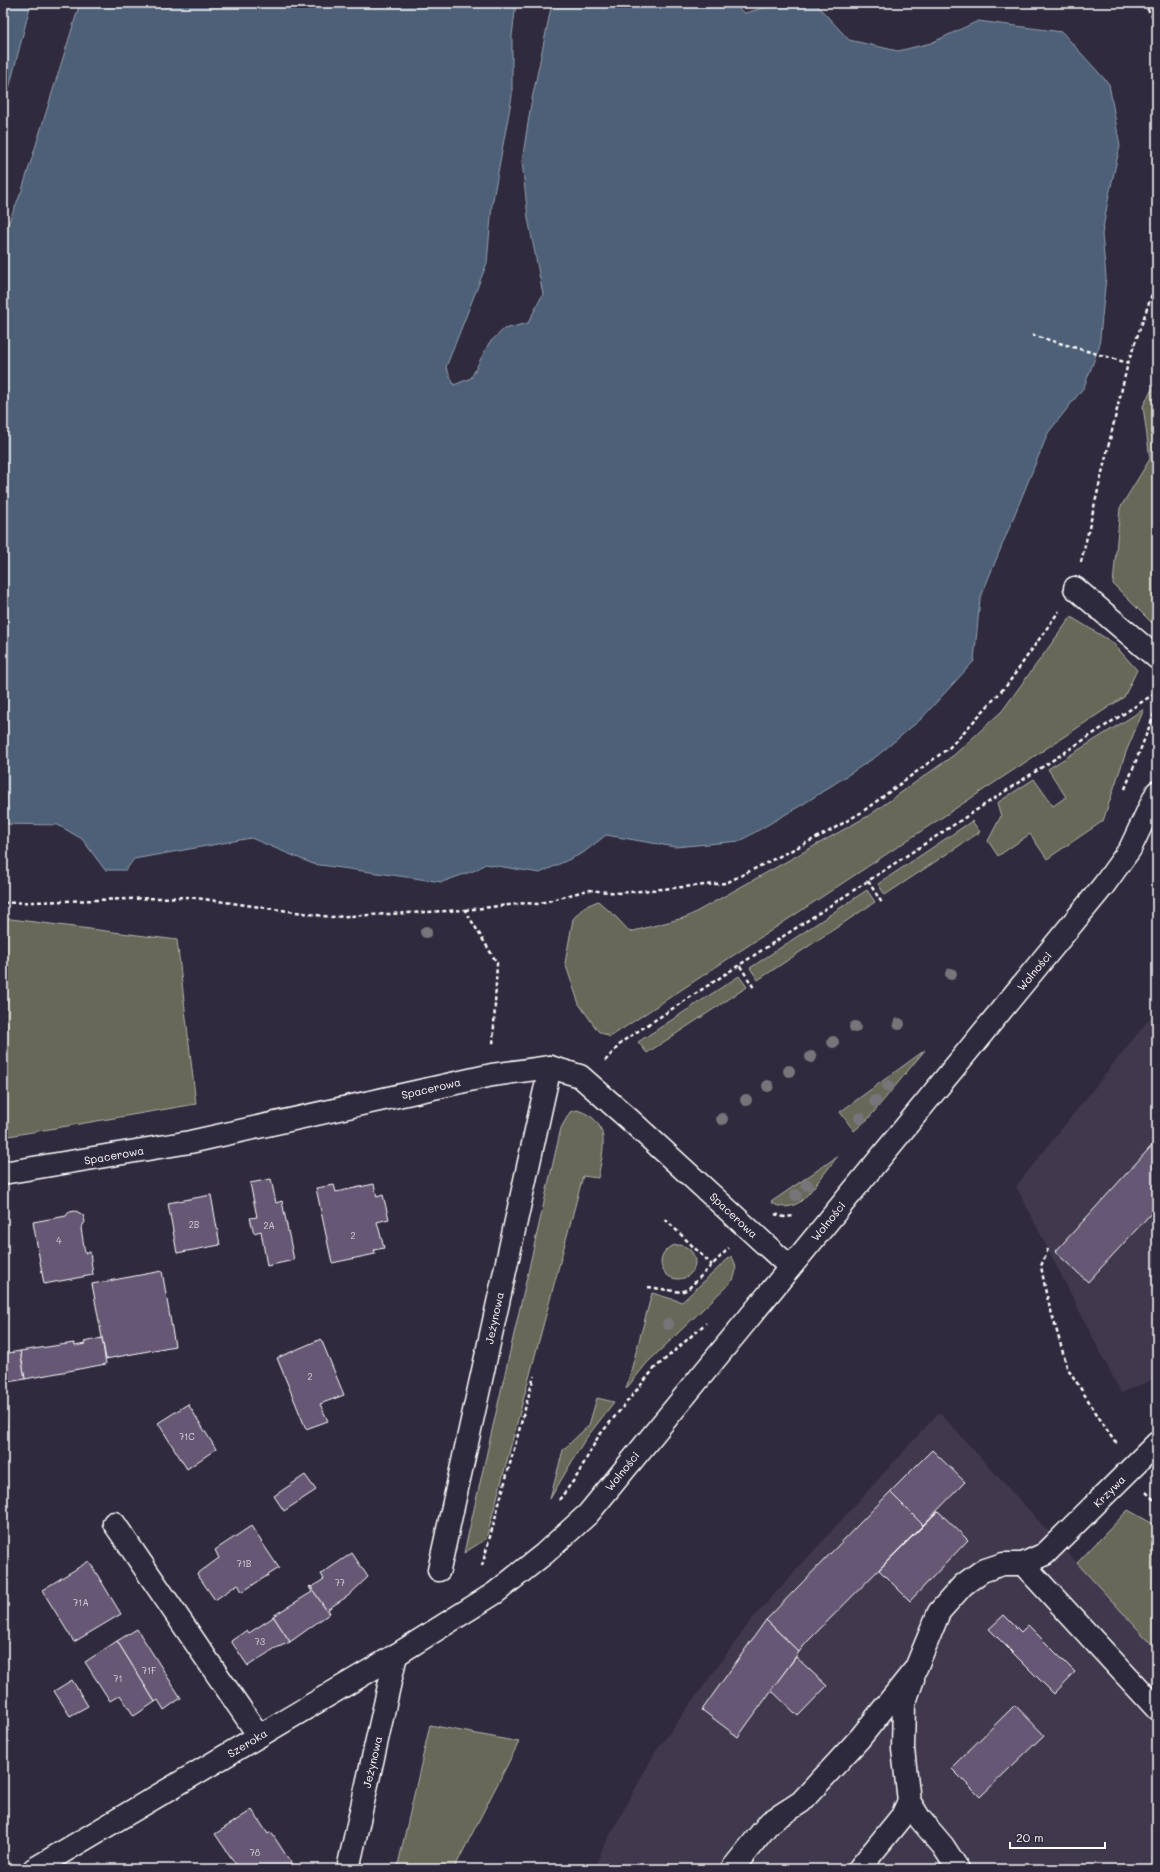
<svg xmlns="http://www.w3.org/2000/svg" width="1160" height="1872" font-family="Mali,sans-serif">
	<rect width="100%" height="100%" fill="#2f2a3d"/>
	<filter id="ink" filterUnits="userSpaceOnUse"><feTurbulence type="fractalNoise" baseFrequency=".025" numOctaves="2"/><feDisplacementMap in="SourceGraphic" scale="8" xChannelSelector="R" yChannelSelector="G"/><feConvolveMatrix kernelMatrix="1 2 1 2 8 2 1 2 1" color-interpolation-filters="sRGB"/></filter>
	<g filter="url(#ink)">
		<g fill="#40384e">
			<path d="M1157,1009v369l-36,15 -105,-207z"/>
			<path d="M939,1412l218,238v219h-563l8,-19 52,-96 98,-135z"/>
		</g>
		<g fill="#676759" stroke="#b3b3ac">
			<path d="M1157,380v248l-44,-44 7,-76 30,-49 -7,-53z"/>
			<path d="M1071,617l41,25 25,28 -13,27 -514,340 -12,-6 -19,-27 -14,-41 8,-44 11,-12 14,-6 19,17 13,14 57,-15 181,-101 86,-61 48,-44z"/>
			<path d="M1144,709l-18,43 -23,69 -56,38 -17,-25 -32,22 -10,-15 13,-25 -4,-13 37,-24 19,27 13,-9 -18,-28z"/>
			<path d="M972,821l8,11 -95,63 -7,-11z"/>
			<path d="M867,890l8,12 -117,78 -8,-12z"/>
			<path d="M3,918l174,22 19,164 -193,33z"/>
			<path d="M739,976l8,11 -100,66 -9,-11z"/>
			<path d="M925,1050l-57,69 -14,12 -14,-19z"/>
			<path d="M577,1110c36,11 26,40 21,68l-15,-2 -97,363 -22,14 97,-425 9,-16z"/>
			<path d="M838,1156c-9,11 -28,38 -38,46 -9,6 -21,7 -29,0z"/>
			<circle cx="678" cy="1262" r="17"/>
			<path d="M731,1256c6,8 6,15 2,24l-86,83 -21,26 26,-96 30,9z"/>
			<path d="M597,1398l17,4 -30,39 -34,58 13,-49 26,-25z"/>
			<path d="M1128,1510l29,16v124l-80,-87z"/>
			<path d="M430,1725l89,17 -65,127h-57z"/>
		</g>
		<g fill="#4d6078" stroke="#94a0ae">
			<path d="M3,3h28l-28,109z"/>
			<path d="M80,3h436l-4,33v60l-20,109 -5,58 -41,104 8,18 17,-7 18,-35 15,-14 24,-6 15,-29 -15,-76 -6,-57 9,-57 21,-101h178l15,10 36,-10h34l34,37 49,11 33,-8 47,-22 84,11 47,52 11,62 -11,49 -7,39 4,43 -7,70 -15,40 -36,46 -68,166 -6,62 -53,58 -44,37 -72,47 -65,38 -65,6 -69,-12 -23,18 -43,20 -55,-9 -9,6 -34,12 -129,-18 -62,-26 -117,21 -8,11h-21l-23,-31 -24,-14 -55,-1v-588l19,-46z"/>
		</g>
		<g fill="#665975" stroke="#fff">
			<path d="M1157,1140v67l-69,75 -33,-30z"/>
			<path d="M271,1179l5,24 6,-2 12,59 -27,6 -6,-35 -7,2 -4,-15 7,-1 -7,-34z"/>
			<path d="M374,1184l3,13 6,-2 6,24 -12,3 7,26 -10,2 1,4 -43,9 -16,-75 18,-3 2,7z"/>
			<path d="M211,1195l9,50 -43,8 -9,-50z"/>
			<path d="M76,1211l7,4 2,7 -4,6 4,25 5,-1 3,23 -49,9 -11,-62 33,-6 3,-4z"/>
			<path d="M162,1271l13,75 -69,13 -14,-75z"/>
			<path d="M102,1338l4,26 -81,15 -5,-28 54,-8 1,3 10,-2 -1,-2z"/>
			<path d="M321,1339l23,56 -24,9 8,17 -22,8 -29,-71z"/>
			<path d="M20,1351l5,28 -22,4v-29z"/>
			<path d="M188,1404l28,45 -29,20 -29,-46z"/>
			<path d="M3,1407l4,20 -4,1z"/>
			<path d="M932,1450l33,32 -42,43 -33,-33z"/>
			<path d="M305,1475l11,15 -32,21 -10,-15z"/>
			<path d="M890,1492l33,33 -116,117 -8,10 -33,-32z"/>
			<path d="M938,1511l30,29 -58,61 -31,-31z"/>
			<path d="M251,1526l28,42 -37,24 -4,-8 -23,16 -18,-26 22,-16 -4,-8z"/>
			<path d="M352,1553l16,24 -20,19 -20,13 2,4 -1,1 -19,-28 2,1 12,-8 -3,-5z"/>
			<path d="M89,1561l32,53 -47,28 -32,-52z"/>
			<path d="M310,1586l19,28 -39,28 -17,-26 39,-24 -3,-5z"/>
			<path d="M1004,1615l17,17 7,-7 47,47 -21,22 -65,-65z"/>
			<path d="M273,1616l17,26 -16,7 -26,17 -17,-25 16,-11 2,3 23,-15z"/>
			<path d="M766,1620l33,32 -61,85 -36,-27z"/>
			<path d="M137,1629l44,69 -17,12 -6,-10 -3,2 -38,-61z"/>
			<path d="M117,1641l38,61 -21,14 -14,-21 -10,6 -25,-39z"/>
			<path d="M796,1657l31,29 -29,30 -27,-26z"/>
			<path d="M72,1680l16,26 -18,10 -16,-25z"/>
			<path d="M1015,1705l29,30 -64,62 -29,-29z"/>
			<path d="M252,1810l16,24 3,-2 24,37h-56l-24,-35z"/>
		</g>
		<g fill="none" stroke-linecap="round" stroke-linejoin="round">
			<defs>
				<g id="minor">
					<path d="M1075,588l82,70"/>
					<path d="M3,1173l187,-31 302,-67 58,-8 30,9 50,44 160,147"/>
					<path d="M114,1523l145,213"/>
					<path d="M1023,1564l134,145"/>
					<path d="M439,1570l111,-503"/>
					<path d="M913,1679l-9,25 -1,45 6,52 11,18 23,27 15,23"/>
					<path d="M34,1869l362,-214 99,-62 49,-39 44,-40 516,-629 26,-36 27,-57"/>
					<path d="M348,1869l48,-214"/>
					<path d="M732,1869l38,-47 31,-20 59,-64 56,-70 23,-56 24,-27 19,-14 21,-7h20l22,-10 112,-111"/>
					<path d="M859,1869l43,-53 7,-15"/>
				</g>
			</defs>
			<use href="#minor" stroke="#fff" stroke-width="25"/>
			<g stroke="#fff" stroke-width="2.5" stroke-dasharray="4 3" stroke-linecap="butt">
				<path d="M1143,3l14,19"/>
				<path d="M1032,335l96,28"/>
				<path d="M1081,562l47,-199 29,-83"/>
				<path d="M1125,789l32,-82"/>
				<path d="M868,881l14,22"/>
				<path d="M3,903l186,-6 142,20 134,-7 32,53 -4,83"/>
				<path d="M465,910l61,-7 11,1 51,-14 31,3 107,-10 102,-51 34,-20 88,-65 57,-62 52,-74"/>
				<path d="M740,966l14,22"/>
				<path d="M605,1061l18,-20 534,-349"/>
				<path d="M775,1214l9,3 11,-1"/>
				<path d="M665,1219l47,46"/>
				<path d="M1048,1249l-7,17 5,27 21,74 47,74 4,3"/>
				<path d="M648,1287l33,5 7,-3 41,-41"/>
				<path d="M1146,1492l11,11"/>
				<path d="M559,1500l18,-24 21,-39 56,-68 52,-46"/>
				<path d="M482,1566l52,-190"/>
			</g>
			<use href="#minor" stroke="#2f2a3d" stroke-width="22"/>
		</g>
		<g fill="#78757a">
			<circle cx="426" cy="932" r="6"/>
			<circle cx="951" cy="974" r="6"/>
			<circle cx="899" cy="1024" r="6"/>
			<circle cx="855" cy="1027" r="6"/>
			<circle cx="833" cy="1042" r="6"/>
			<circle cx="811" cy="1057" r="6"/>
			<circle cx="789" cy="1071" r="6"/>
			<circle cx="768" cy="1086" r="6"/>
			<circle cx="888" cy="1086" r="6"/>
			<circle cx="746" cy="1100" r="6"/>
			<circle cx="875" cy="1101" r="6"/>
			<circle cx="860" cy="1118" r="6"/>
			<circle cx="722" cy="1119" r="6"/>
			<circle cx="807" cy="1185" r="6"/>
			<circle cx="796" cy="1195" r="6"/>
			<circle cx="668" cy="1324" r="6"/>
		</g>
	</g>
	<g text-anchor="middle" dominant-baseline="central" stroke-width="4" stroke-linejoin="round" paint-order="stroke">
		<g font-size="9" fill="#d9d6dc">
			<text x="194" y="1224">2B</text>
			<text x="269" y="1225">2A</text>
			<text x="353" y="1235">2</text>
			<text x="59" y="1240">4</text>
			<text x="310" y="1376">2</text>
			<text x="187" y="1436">71C</text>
			<text x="244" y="1563">71B</text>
			<text x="340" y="1582">77</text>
			<text x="81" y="1602">71A</text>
			<text x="260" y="1641">73</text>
			<text x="149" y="1670">71F</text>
			<text x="118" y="1678">71</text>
			<text x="255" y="1852">78</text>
		</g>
		<g font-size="11" fill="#fff" stroke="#2f2a3d">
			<text transform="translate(1034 971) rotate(-50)">Wolności</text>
			<text transform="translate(431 1088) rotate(-13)">Spacerowa</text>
			<text transform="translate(114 1155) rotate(-10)">Spacerowa</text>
			<text transform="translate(734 1215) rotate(43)">Spacerowa</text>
			<text transform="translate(828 1221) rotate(-51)">Wolności</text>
			<text transform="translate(494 1318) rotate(-78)">Jeżynowa</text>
			<text transform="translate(622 1471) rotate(-51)">Wolności</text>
			<text transform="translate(1109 1491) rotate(-45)">Krzywa</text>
			<text transform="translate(247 1743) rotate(-31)">Szeroka</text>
			<text transform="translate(372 1762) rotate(-77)">Jeżynowa</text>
		</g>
	</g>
	<rect width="1160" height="1872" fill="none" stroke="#2f2a3d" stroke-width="16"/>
	<rect x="8" y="8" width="1144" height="1856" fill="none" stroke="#fff" stroke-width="1.5" filter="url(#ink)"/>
	<path d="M1010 1842v6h95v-6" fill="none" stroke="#ffffff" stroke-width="2"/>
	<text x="1016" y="1842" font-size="12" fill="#ffffff" stroke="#2f2a3d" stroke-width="3" paint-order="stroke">20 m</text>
</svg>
